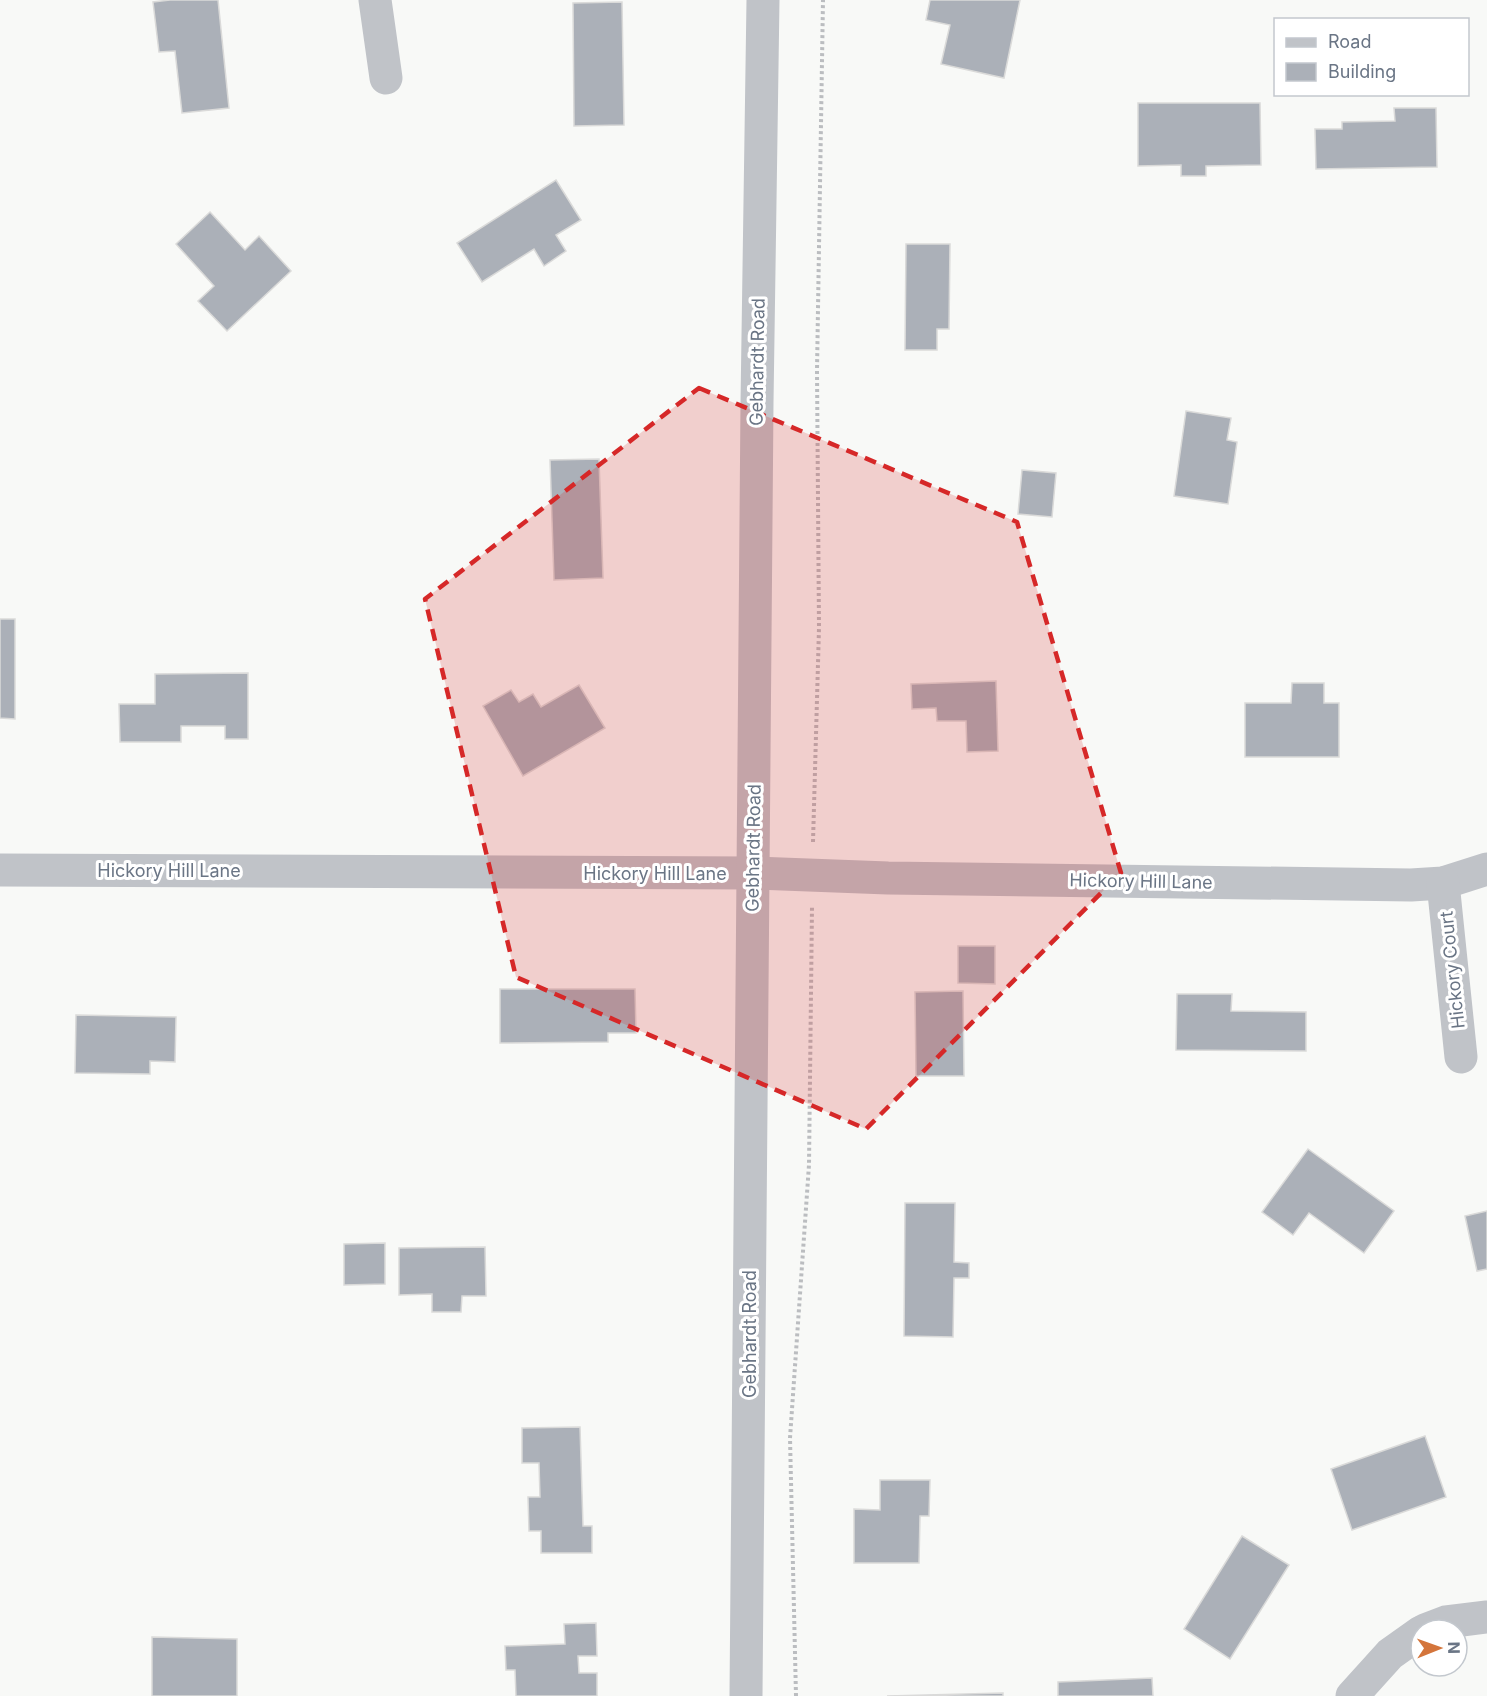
<svg xmlns="http://www.w3.org/2000/svg" width="1487" height="1696" font-family="Inter,sans-serif">
	<rect width="100%" height="100%" fill="#f8f9f7"/>
	<g fill="#abb0b8" stroke="#dadad9" stroke-width="1.5">
		<path d="M170,0h48l11,108 -47,5 -7,-62 -16,1 -6,-50z"/>
		<path d="M930,0h90l-16,78 -63,-14 9,-39 -24,-5z"/>
		<path d="M622,2l2,123 -50,1 -1,-123z"/>
		<path d="M1138,103h122l1,62 -55,1v10h-25v-11l-43,1z"/>
		<path d="M1394,108h42l1,59 -121,2 -1,-40h27v-7l53,-1z"/>
		<path d="M556,180l25,40 -25,15 10,16 -22,15 -10,-17 -52,33 -25,-39z"/>
		<path d="M210,212l35,38 14,-14 32,35 -64,60 -29,-30 16,-15 -38,-42z"/>
		<path d="M906,244h44l-1,85h-12v21h-32z"/>
		<path d="M1186,411l45,7 -4,22 10,2 -9,62 -54,-8z"/>
		<path d="M599,459l4,119 -49,2 -4,-120z"/>
		<path d="M1022,470l34,3 -4,44 -34,-3z"/>
		<path d="M0,619h15v100l-15,-1z"/>
		<path d="M248,673v66h-23v-13h-44v16h-61l-1,-38h36v-30z"/>
		<path d="M996,681l2,70 -31,1 -1,-31h-29l-1,-13 -24,1 -1,-25z"/>
		<path d="M1292,683h32v20h15v54h-94v-54h46z"/>
		<path d="M579,685l26,43 -82,48 -40,-70 28,-16 8,12 14,-8 8,13z"/>
		<path d="M958,946h37v38l-37,-1z"/>
		<path d="M500,989h135l1,44h-28v9l-108,1z"/>
		<path d="M963,991l1,85h-48l-1,-84z"/>
		<path d="M1177,994h55l-1,17 75,1v39l-130,-1z"/>
		<path d="M76,1015l100,2 -1,45 -25,-1v13l-75,-1z"/>
		<path d="M1308,1149l86,62 -30,42 -55,-40 -16,22 -31,-23z"/>
		<path d="M905,1203h50l-1,59 15,1v15h-15l-1,59 -49,-1z"/>
		<path d="M1487,1211v58l-10,2 -12,-55z"/>
		<path d="M385,1243v41l-41,1v-41z"/>
		<path d="M485,1247l1,49h-24l-1,16h-29v-18l-33,1v-47z"/>
		<path d="M580,1427l3,99h9v27h-51v-22h-12l-1,-34h12l-1,-34h-17v-35z"/>
		<path d="M1425,1436l21,61 -94,33 -21,-61z"/>
		<path d="M880,1480h50l-1,36h-9l-1,47h-65v-54l26,1z"/>
		<path d="M1242,1536l47,29 -59,94 -46,-30z"/>
		<path d="M596,1623l1,33h-19l1,17h18v23h-81l-1,-26h-9l-1,-24 60,-2 -1,-20z"/>
		<path d="M152,1637l85,2v57h-85z"/>
		<path d="M1152,1678l1,18h-95v-14z"/>
		<path d="M1003,1693v3h-116z"/>
	</g>
	<g fill="none" stroke-linecap="round" stroke-linejoin="round">
		<g stroke="#bbbdc0" stroke-width="4" stroke-dasharray="3 3" stroke-linecap="butt">
			<path d="M813,842l6,-214 -2,-257 6,-371"/>
			<path d="M796,1696l-6,-258 19,-273 3,-258"/>
		</g>
		<g stroke="#c0c3c8" stroke-width="33">
			<path d="M375,0l11,78"/>
			<path d="M0,870l753,3 135,5 523,7 32,-2 44,-14"/>
			<path d="M1443,883l18,174"/>
			<path d="M1425,1630l21,-8 41,-5"/>
			<path d="M746,1696l11,-1293 6,-403"/>
			<path d="M1352,1696l38,-42 31,-22"/>
		</g>
	</g>
	<path fill="#d62828" fill-opacity="0.2" stroke="#d62828" stroke-width="4.5" stroke-dasharray="12 8" stroke-linejoin="round" d="M699,388l318,134 104,351 -255,256 -350,-152 -91,-378z"/>
	<g text-anchor="middle" dominant-baseline="central" stroke-width="6" stroke-linejoin="round" paint-order="stroke">
		<g font-size="18" fill="#6a7585" stroke="#fff">
			<text transform="translate(757 362) rotate(-89)">Gebhardt Road</text>
			<text transform="translate(753 848) rotate(-89)">Gebhardt Road</text>
			<text x="169" y="870">Hickory Hill Lane</text>
			<text x="655" y="873">Hickory Hill Lane</text>
			<text transform="translate(1141 881) rotate(1)">Hickory Hill Lane</text>
			<text transform="translate(1452 970) rotate(-96)">Hickory Court</text>
			<text transform="translate(749 1334) rotate(-90)">Gebhardt Road</text>
		</g>
	</g>
	<rect x="1274" y="18" width="195" height="78" fill="#ffffff" stroke="#c3c8ce" stroke-width="1.5"/>
	<rect x="1286" y="38" width="30" height="9" fill="#c0c3c8" stroke="#c3c8ce" stroke-width="1.5"/>
	<text x="1328" y="48" font-size="18" fill="#6a7585">Road</text>
	<rect x="1286" y="63" width="30" height="18" fill="#abb0b8" stroke="#c3c8ce" stroke-width="1.5"/>
	<text x="1328" y="78" font-size="18" fill="#6a7585">Building</text>
	<g transform="translate(1439 1648) rotate(89)"><circle r="28" fill="#ffffff" stroke="#c3c8ce" stroke-width="1.5"/>
	<path d="M0-4.5L10 22L0 15L-10 22Z" fill="#d4753b"/>
	<text y="-9" font-size="16" font-weight="bold" text-anchor="middle" fill="#6a7585">N</text>
	</g>
</svg>
